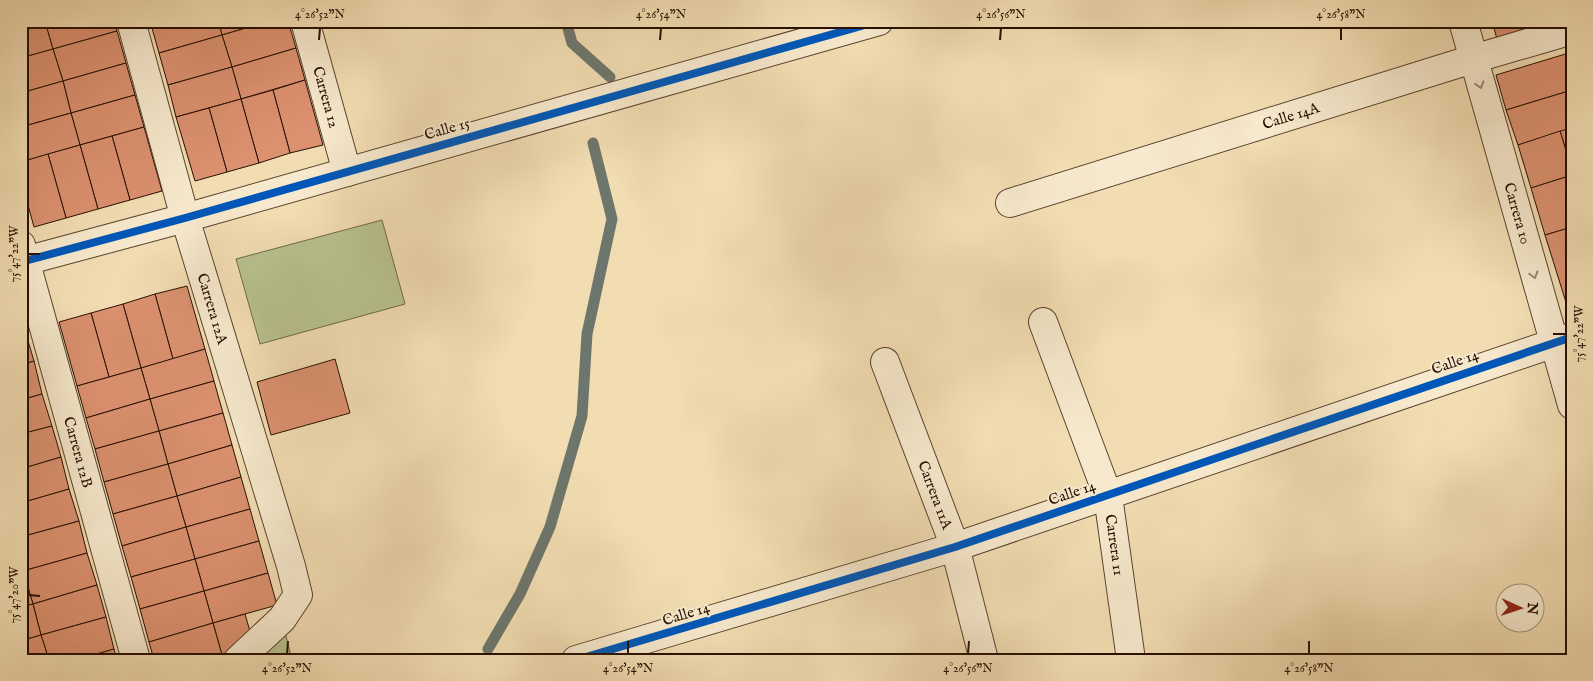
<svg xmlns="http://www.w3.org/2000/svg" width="1593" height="681" font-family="'IM FELL English',serif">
	<rect width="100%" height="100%" fill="#f2ddb2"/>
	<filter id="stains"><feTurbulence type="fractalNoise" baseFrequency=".004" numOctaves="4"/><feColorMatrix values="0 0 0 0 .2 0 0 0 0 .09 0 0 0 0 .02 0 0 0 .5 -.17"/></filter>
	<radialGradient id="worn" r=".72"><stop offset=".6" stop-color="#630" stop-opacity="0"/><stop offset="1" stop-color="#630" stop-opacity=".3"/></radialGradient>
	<g fill="#b8c28e" stroke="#706848">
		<path d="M382,220l23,84 -145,40 -24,-85z"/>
		<path d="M285,632l7,28h-38z"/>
	</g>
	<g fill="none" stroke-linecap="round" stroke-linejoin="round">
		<g stroke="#6d766c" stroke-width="11">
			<path d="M566,21l6,22 38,34"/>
			<path d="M488,649l32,-55 30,-67 32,-111 5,-82 25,-115 -19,-76"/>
		</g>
	</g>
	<g fill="#dc9170" stroke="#270f02">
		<path d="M31,21h14l8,28 -32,9v-34z"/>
		<path d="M45,21h70l2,10 -64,18z"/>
		<path d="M150,21h69l3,14 -63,18z"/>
		<path d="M219,21h51l-48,14z"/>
		<path d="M270,21h18l8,27 -64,19 -10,-32z"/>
		<path d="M1492,21h64l-59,18z"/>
		<path d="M117,31l9,32 -63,18 -10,-32z"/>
		<path d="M222,35l10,32 -64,18 -9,-32z"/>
		<path d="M296,48l9,32 -64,19 -9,-32z"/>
		<path d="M53,49l10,32 -42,12v-35z"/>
		<path d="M1572,52v38l-66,20 -10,-35z"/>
		<path d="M126,63l9,32 -64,18 -8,-32z"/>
		<path d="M232,67l9,32 -65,18 -8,-32z"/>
		<path d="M305,80l18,65 -33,8 -17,-63z"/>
		<path d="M63,81l8,32 -50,14v-34z"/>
		<path d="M273,90l17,63 -31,10 -18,-64z"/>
		<path d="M1572,90v38l-54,17 -12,-35z"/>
		<path d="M135,95l9,32 -64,18 -9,-32z"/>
		<path d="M241,99l18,64 -32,9 -18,-64z"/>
		<path d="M209,108l18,64 -32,9 -19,-64z"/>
		<path d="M71,113l9,32 -59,17v-35z"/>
		<path d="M144,127l18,64 -32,9 -18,-64z"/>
		<path d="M1572,128v42l-12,-39z"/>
		<path d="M1560,131l12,39v5l-41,13 -13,-43z"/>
		<path d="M112,136l18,64 -32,9 -18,-64z"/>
		<path d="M80,145l18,64 -32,9 -18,-64z"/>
		<path d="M48,154l18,64 -32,9 -13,-47v-18z"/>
		<path d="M1572,175v52l-27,8 -14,-47z"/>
		<path d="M1572,227v84l-3,1 -24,-77z"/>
		<path d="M187,286l18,63 -32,10 -18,-65z"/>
		<path d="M155,294l18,65 -32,9 -18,-64z"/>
		<path d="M123,304l18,64 -32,9 -18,-64z"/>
		<path d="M91,313l18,64 -32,9 -18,-64z"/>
		<path d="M21,317l13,44 -13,4z"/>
		<path d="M205,349l9,32 -64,18 -9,-31z"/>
		<path d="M335,359l15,54 -79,22 -14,-53z"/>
		<path d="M34,361l8,33 -21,6v-35z"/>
		<path d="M141,368l9,31 -64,19 -9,-32z"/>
		<path d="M214,381l9,32 -64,18 -9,-32z"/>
		<path d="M42,394l10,32 -31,8v-34z"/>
		<path d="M150,399l9,32 -64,18 -9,-31z"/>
		<path d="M223,413l9,32 -64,19 -9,-33z"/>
		<path d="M52,426l9,31 -40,12v-35z"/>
		<path d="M159,431l9,33 -64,18 -9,-33z"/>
		<path d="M232,445l9,32 -64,19 -9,-32z"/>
		<path d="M61,457l8,32 -48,14v-34z"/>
		<path d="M168,464l9,32 -64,18 -9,-32z"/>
		<path d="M241,477l9,32 -64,18 -9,-31z"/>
		<path d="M69,489l10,32 -58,16v-34z"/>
		<path d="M177,496l9,31 -64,19 -9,-32z"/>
		<path d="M250,509l9,32 -64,18 -9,-32z"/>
		<path d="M79,521l8,32 -64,18 -2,-8v-26z"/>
		<path d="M186,527l9,32 -64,18 -9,-31z"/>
		<path d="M259,541l9,32 -64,18 -9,-32z"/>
		<path d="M87,553l10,32 -64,19 -10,-33z"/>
		<path d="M195,559l9,32 -64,18 -9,-32z"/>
		<path d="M23,571l10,33 -12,3v-35z"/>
		<path d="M268,573l9,32 -64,18 -9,-32z"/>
		<path d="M97,585l9,32 -65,18 -8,-31z"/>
		<path d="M204,591l9,32 -64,19 -9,-33z"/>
		<path d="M33,604l8,31 -20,6v-34z"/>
		<path d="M245,614l6,21 -29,20 -9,-32z"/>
		<path d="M106,617l8,32 -37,11h-28l-8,-25z"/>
		<path d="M213,623l9,32 -16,5h-52l-5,-18z"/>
		<path d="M41,635l8,25h-28v-19z"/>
		<path d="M114,649l3,11h-40z"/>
		<path d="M222,655l1,5h-17z"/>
	</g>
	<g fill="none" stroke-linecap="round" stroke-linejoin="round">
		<defs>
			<g id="minor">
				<path id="s1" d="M131,21l54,197 106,348 7,29 -16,24 -44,41"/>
				<path id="s2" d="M305,21l42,151"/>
				<path id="s3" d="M1463,21l109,384"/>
				<path id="s4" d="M1010,203l463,-144 99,-29"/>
				<path id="s5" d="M21,245l115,415"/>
				<path d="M21,262l164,-44 694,-197"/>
				<path id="s6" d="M1043,322l65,174 23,164"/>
				<path id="s7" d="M885,362l70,185 29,113"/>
				<path d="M576,660l379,-113 617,-210"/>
			</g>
		</defs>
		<use href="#minor" stroke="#5a422e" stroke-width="30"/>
		<use href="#minor" stroke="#f7e9cd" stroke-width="28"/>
		<defs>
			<g id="cycleway">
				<path d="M21,262l164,-44 694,-197"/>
				<path d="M576,660l379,-113 617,-210"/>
			</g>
		</defs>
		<use href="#cycleway" stroke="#f7e9cd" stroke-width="11"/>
		<use href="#cycleway" stroke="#0057b8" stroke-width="8"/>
	</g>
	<defs><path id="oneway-chevron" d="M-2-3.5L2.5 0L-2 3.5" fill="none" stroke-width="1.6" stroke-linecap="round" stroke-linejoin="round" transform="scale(1.25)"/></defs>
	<g stroke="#998772">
		<use href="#oneway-chevron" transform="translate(1480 85) rotate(74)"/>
		<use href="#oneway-chevron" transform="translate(1534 275) rotate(74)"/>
	</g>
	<path fill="none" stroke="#270f02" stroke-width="2" d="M319,40l1,-12M660,40l1,-12M1000,40l1,-12M1341,40v-12M28,254h12M1553,334h13M28,595l12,1M287,654l1,-13M628,654v-13M968,654l1,-13M1309,654v-13"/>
	<g text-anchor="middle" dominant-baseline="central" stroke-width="4" stroke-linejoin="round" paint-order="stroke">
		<g font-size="15" fill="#270f02" stroke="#f7e9cd">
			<text stroke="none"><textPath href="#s2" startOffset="79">Carrera 12</textPath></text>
			<text stroke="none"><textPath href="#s4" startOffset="294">Calle 14A</textPath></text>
			<text transform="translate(447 129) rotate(-16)">Calle 15</text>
			<text stroke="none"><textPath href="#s3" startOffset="200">Carrera 10</textPath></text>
			<text stroke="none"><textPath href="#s1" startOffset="299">Carrera 12A</textPath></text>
			<text transform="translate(1455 362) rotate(-19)">Calle 14</text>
			<text stroke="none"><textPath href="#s5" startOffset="215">Carrera 12B</textPath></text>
			<text transform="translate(1072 493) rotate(-19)">Calle 14</text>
			<text stroke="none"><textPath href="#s7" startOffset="142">Carrera 11A</textPath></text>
			<text stroke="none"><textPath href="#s6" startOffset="235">Carrera 11</textPath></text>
			<text transform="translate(686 614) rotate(-17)">Calle 14</text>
		</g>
	</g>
	<rect width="1593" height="681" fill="none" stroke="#f2ddb2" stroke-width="55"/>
	<g transform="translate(1520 608) rotate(93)"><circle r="24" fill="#f7e9cd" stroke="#a4927c"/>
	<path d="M0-4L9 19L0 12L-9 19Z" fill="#8f2418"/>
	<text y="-8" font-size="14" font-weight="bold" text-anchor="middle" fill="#270f02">N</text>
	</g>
	<rect x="28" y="28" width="1538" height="626" fill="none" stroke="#270f02" stroke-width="2"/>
	<g font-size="12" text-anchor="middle" fill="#270f02">
		<text x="320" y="18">4°26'52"N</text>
		<text x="661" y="18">4°26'54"N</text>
		<text x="1001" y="18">4°26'56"N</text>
		<text x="1341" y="18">4°26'58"N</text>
		<text transform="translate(14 254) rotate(-90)" y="4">75°47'22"W</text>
		<text transform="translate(1579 334) rotate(-90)" y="4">75°47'22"W</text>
		<text transform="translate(14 595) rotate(-90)" y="4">75°47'20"W</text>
		<text x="287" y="672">4°26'52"N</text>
		<text x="628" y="672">4°26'54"N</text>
		<text x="968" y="672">4°26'56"N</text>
		<text x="1309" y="672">4°26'58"N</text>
	</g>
	<rect width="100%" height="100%" filter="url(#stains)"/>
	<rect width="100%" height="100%" fill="url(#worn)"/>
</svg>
